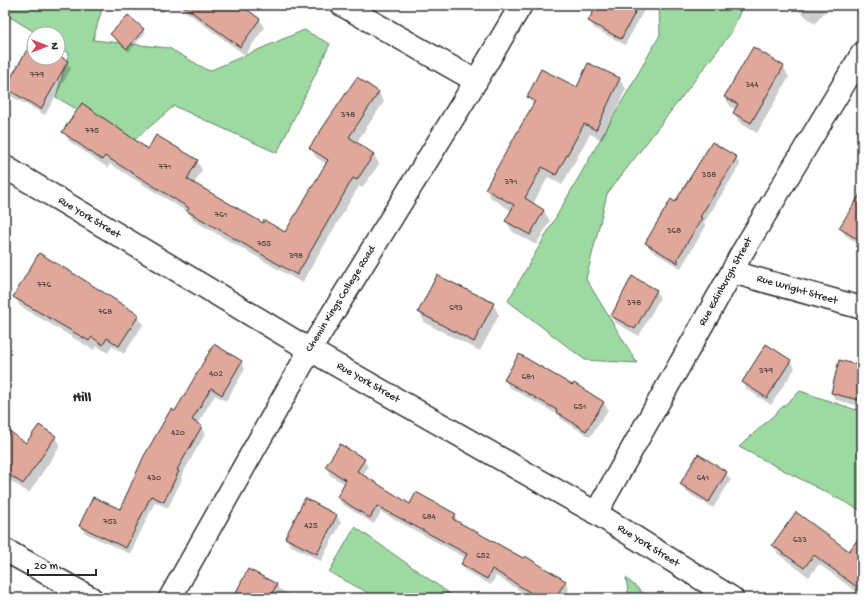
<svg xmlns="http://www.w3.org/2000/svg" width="867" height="603" font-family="'Gochi Hand',sans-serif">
	<rect width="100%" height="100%" fill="#fff"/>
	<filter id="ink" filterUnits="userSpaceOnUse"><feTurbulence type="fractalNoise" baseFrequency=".025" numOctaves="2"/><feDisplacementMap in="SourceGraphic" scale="8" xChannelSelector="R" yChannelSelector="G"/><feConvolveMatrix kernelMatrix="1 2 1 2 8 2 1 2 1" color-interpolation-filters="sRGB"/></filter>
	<g filter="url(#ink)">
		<g fill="#9ddaa2" stroke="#648266">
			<path d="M5,5h98l-10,35 76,8 40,23 95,-41 26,14 -53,109 -103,-47 -42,36 -76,-45 13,-44 -11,-7v-12h-20l-33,-20z"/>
			<path d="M659,5h84l-12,28 -124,161 -21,85 51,84 -52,-3 -77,-59 152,-266z"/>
			<path d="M800,391l62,21v99l-123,-64z"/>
			<path d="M355,527l101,71h-78l-49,-26z"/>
			<path d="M626,578l23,20h-20z"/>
		</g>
		<g fill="#0003">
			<path d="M153,5h17l-8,8z"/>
			<path d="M177,5h62l21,15 4,8 -19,27z"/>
			<path d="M598,5h49l-22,40 -31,-17 -4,-7z"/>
			<path d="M792,5h38l-15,19z"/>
			<path d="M128,16l15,14 2,3 -16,19 -18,-18z"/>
			<path d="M34,43v15h24v-1l9,5 4,7 -26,46 -34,-19 -4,-8z"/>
			<path d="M783,66l6,11 -32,56 -17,-10 -6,-10 2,-3 -5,-3 -6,-10z"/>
			<path d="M357,78l22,15 5,9 -28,41 18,12 5,9 -17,24 -3,-2 -57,97 -109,-63 -4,-7 -79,-49 -2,4 -39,-27 -5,-9 133,29 5,9 -8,14 69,40 22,10 41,-70 -10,-7 -6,-9z"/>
			<path d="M619,78l7,11 -24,51 -12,-6 -28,51 -14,-8 -15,27 11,7 6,10 -14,24 -23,-13 -7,-11 6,-10 -20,-12 -6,-10 47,-84 -5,-8z"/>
			<path d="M736,158l4,7 -36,58 2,3 -24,40v3l-31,-19 -5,-7 29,-40z"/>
			<path d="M862,194v52l-17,-11 -4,-7z"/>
			<path d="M656,290l4,8 -21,38 -23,-13 -4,-7z"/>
			<path d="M15,297l123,19 5,9 -19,29 -12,-8 -4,7 -11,-7 -3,4 -74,-44z"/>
			<path d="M493,304l6,11 -19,36 -55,-28 -6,-11z"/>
			<path d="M790,360l5,8 -24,37 -24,-16 -4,-7z"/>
			<path d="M241,362l4,7 -19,32 -11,-6 -18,30 4,2 4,7 -24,43 1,2 -14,29 -13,-6 -25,52 -45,-21 -4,-7 39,-16 55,-98z"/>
			<path d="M862,367v40l-26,-7 -4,-7z"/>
			<path d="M505,380l68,7 1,-3 30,19 4,7 -18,27 -29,-18 -1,-3 -51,-29z"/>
			<path d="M5,430l22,14 28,-7 5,9 -31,47 -24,-16z"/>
			<path d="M364,460l4,7 -6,9 48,29 45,10 3,8 107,59 4,7 -5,9h-32l-36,-22 -5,9 -25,-14 -4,-7 4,-6 -85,-46 -7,12 -32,-20 -4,-7 7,-13 -15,-9 -4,-8z"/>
			<path d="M726,473l5,7 -18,28 -28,-17 -4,-7z"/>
			<path d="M337,516l4,7 -20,38 -31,-16 -4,-7z"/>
			<path d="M862,539v57l-43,-32 -10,13 -31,-23 -5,-9 77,7z"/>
			<path d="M248,570l29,15 2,4 18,9h-63z"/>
		</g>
		<g fill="#e0a79b" stroke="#2b2b2b">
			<path d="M182,5h59l19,14 -20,28z"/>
			<path d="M597,5h42l-18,34 -33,-18z"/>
			<path d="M128,15l16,14 -17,20 -17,-15z"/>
			<path d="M32,41l2,1v16h24v-3l10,6 -27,48 -36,-21z"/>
			<path d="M753,47l31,19 -33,57 -18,-10 5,-9 -14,-7z"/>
			<path d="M588,63l32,15 -24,52 -12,-6 -28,51 -14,-8 -17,31 19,12 -14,25 -25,-14 9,-16 -29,-16 50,-88 -8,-4 14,-28 36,18z"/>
			<path d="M357,77l22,15 -30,45 25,17 -17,26 -4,-2 -56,97 -110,-64 2,-3 -84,-52 -3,4 -40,-28 20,-29 66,46 8,-14 42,25 -11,19 76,44 1,-3 21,12 43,-72 -19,-12z"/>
			<path d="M712,142l25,15 -37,60 2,1 -24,40v5l-33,-20 26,-44 4,3z"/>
			<path d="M862,191v51l-23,-14z"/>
			<path d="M39,253l42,25 58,37 -20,31 -12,-8 -4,7 -11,-8 -3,4 -76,-44z"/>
			<path d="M437,275l57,28 -20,39 -56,-30z"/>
			<path d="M632,276l25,14 -22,39 -24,-13z"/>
			<path d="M214,344l28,17 -20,34 -11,-7 -19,32 10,6 -25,44 2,1 -15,31 -13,-6 -25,52 -47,-22 14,-29 27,12 24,-53 27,-47 4,2z"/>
			<path d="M766,344l25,16 -24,38 -25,-16z"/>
			<path d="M519,354l53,31 2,-2 30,19 -18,29 -30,-19 1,-2 -53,-30z"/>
			<path d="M839,360l23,6v35l-31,-8z"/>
			<path d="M39,425l17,11 -33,48 -18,-12v-44l21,15z"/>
			<path d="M340,444l25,15 -8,12 53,33 6,-12 40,22 -3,5 70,39 2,-2 41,25 -11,17h-16l-47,-29 -5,10 -26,-15 6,-10 -90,-48 -7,12 -33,-21 9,-17 -21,-13z"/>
			<path d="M698,454l29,18 -18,30 -29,-18z"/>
			<path d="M305,498l32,17 -20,39 -32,-16z"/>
			<path d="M796,512l53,39 13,-17v57l-48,-36 -10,13 -32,-23z"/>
			<path d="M248,569l29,15 -7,14h-37z"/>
		</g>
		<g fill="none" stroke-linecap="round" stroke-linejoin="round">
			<defs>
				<g id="minor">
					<path d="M342,5l134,76"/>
					<path d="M5,167l305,183 286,163 136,85"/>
					<path d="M732,272l130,36"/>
					<path d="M596,513l136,-241 8,-16 122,-202"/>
					<path d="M5,550l86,48"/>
					<path d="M170,598l140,-248 166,-269 45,-76"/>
				</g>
			</defs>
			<use href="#minor" stroke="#2b2b2b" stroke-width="25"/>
			<use href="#minor" stroke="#fff" stroke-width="22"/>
		</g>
	</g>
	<g text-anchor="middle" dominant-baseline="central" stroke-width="3.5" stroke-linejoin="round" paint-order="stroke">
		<g font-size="9" fill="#584a47">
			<text x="37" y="75">779</text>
			<text x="752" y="85">344</text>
			<text x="348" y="115">378</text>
			<text x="92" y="131">775</text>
			<text x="165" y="167">771</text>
			<text x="709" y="175">358</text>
			<text x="511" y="182">371</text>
			<text x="221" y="215">761</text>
			<text x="674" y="231">368</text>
			<text x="264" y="244">755</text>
			<text x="296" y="256">398</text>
			<text x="44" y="285">776</text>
			<text x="634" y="303">378</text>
			<text x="456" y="308">693</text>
			<text x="105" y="312">768</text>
			<text x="766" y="371">379</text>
			<text x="216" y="374">402</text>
			<text x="528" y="377">681</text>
			<text x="580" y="407">651</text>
			<text x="178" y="433">420</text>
			<text x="154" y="478">430</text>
			<text x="703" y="478">641</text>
			<text x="429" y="517">684</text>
			<text x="110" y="522">753</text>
			<text x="311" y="526">425</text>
			<text x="800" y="540">633</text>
			<text x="483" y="556">652</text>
		</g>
		<g font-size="11" fill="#2b2b2b" stroke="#fff">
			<text transform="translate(89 218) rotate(31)">Rue York Street</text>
			<text transform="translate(726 282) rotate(-61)">Rue Edinburgh Street</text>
			<text transform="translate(797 290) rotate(16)">Rue Wright Street</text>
			<text transform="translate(341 299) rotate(-58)">Chemin Kings College Road</text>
			<text transform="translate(368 383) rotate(30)">Rue York Street</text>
			<text transform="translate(648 546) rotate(32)">Rue York Street</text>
		</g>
		<g font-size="15" font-weight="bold" fill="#2b2b2b" stroke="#fff">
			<text x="82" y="398">Hill</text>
		</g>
	</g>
	<rect width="867" height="603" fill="none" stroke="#fff" stroke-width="20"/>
	<rect x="10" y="10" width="847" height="583" fill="none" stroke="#2b2b2b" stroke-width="1.5" filter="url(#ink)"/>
	<g transform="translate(46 46) rotate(90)"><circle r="19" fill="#ffffff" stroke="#aaaaaa"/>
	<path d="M0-3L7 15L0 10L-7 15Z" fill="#d1495b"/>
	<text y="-6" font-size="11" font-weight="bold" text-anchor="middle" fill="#2b2b2b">N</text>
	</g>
	<path d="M28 569v6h68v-6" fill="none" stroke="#2b2b2b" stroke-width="2"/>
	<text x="34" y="569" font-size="12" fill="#2b2b2b" stroke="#ffffff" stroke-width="3" paint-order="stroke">20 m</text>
</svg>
